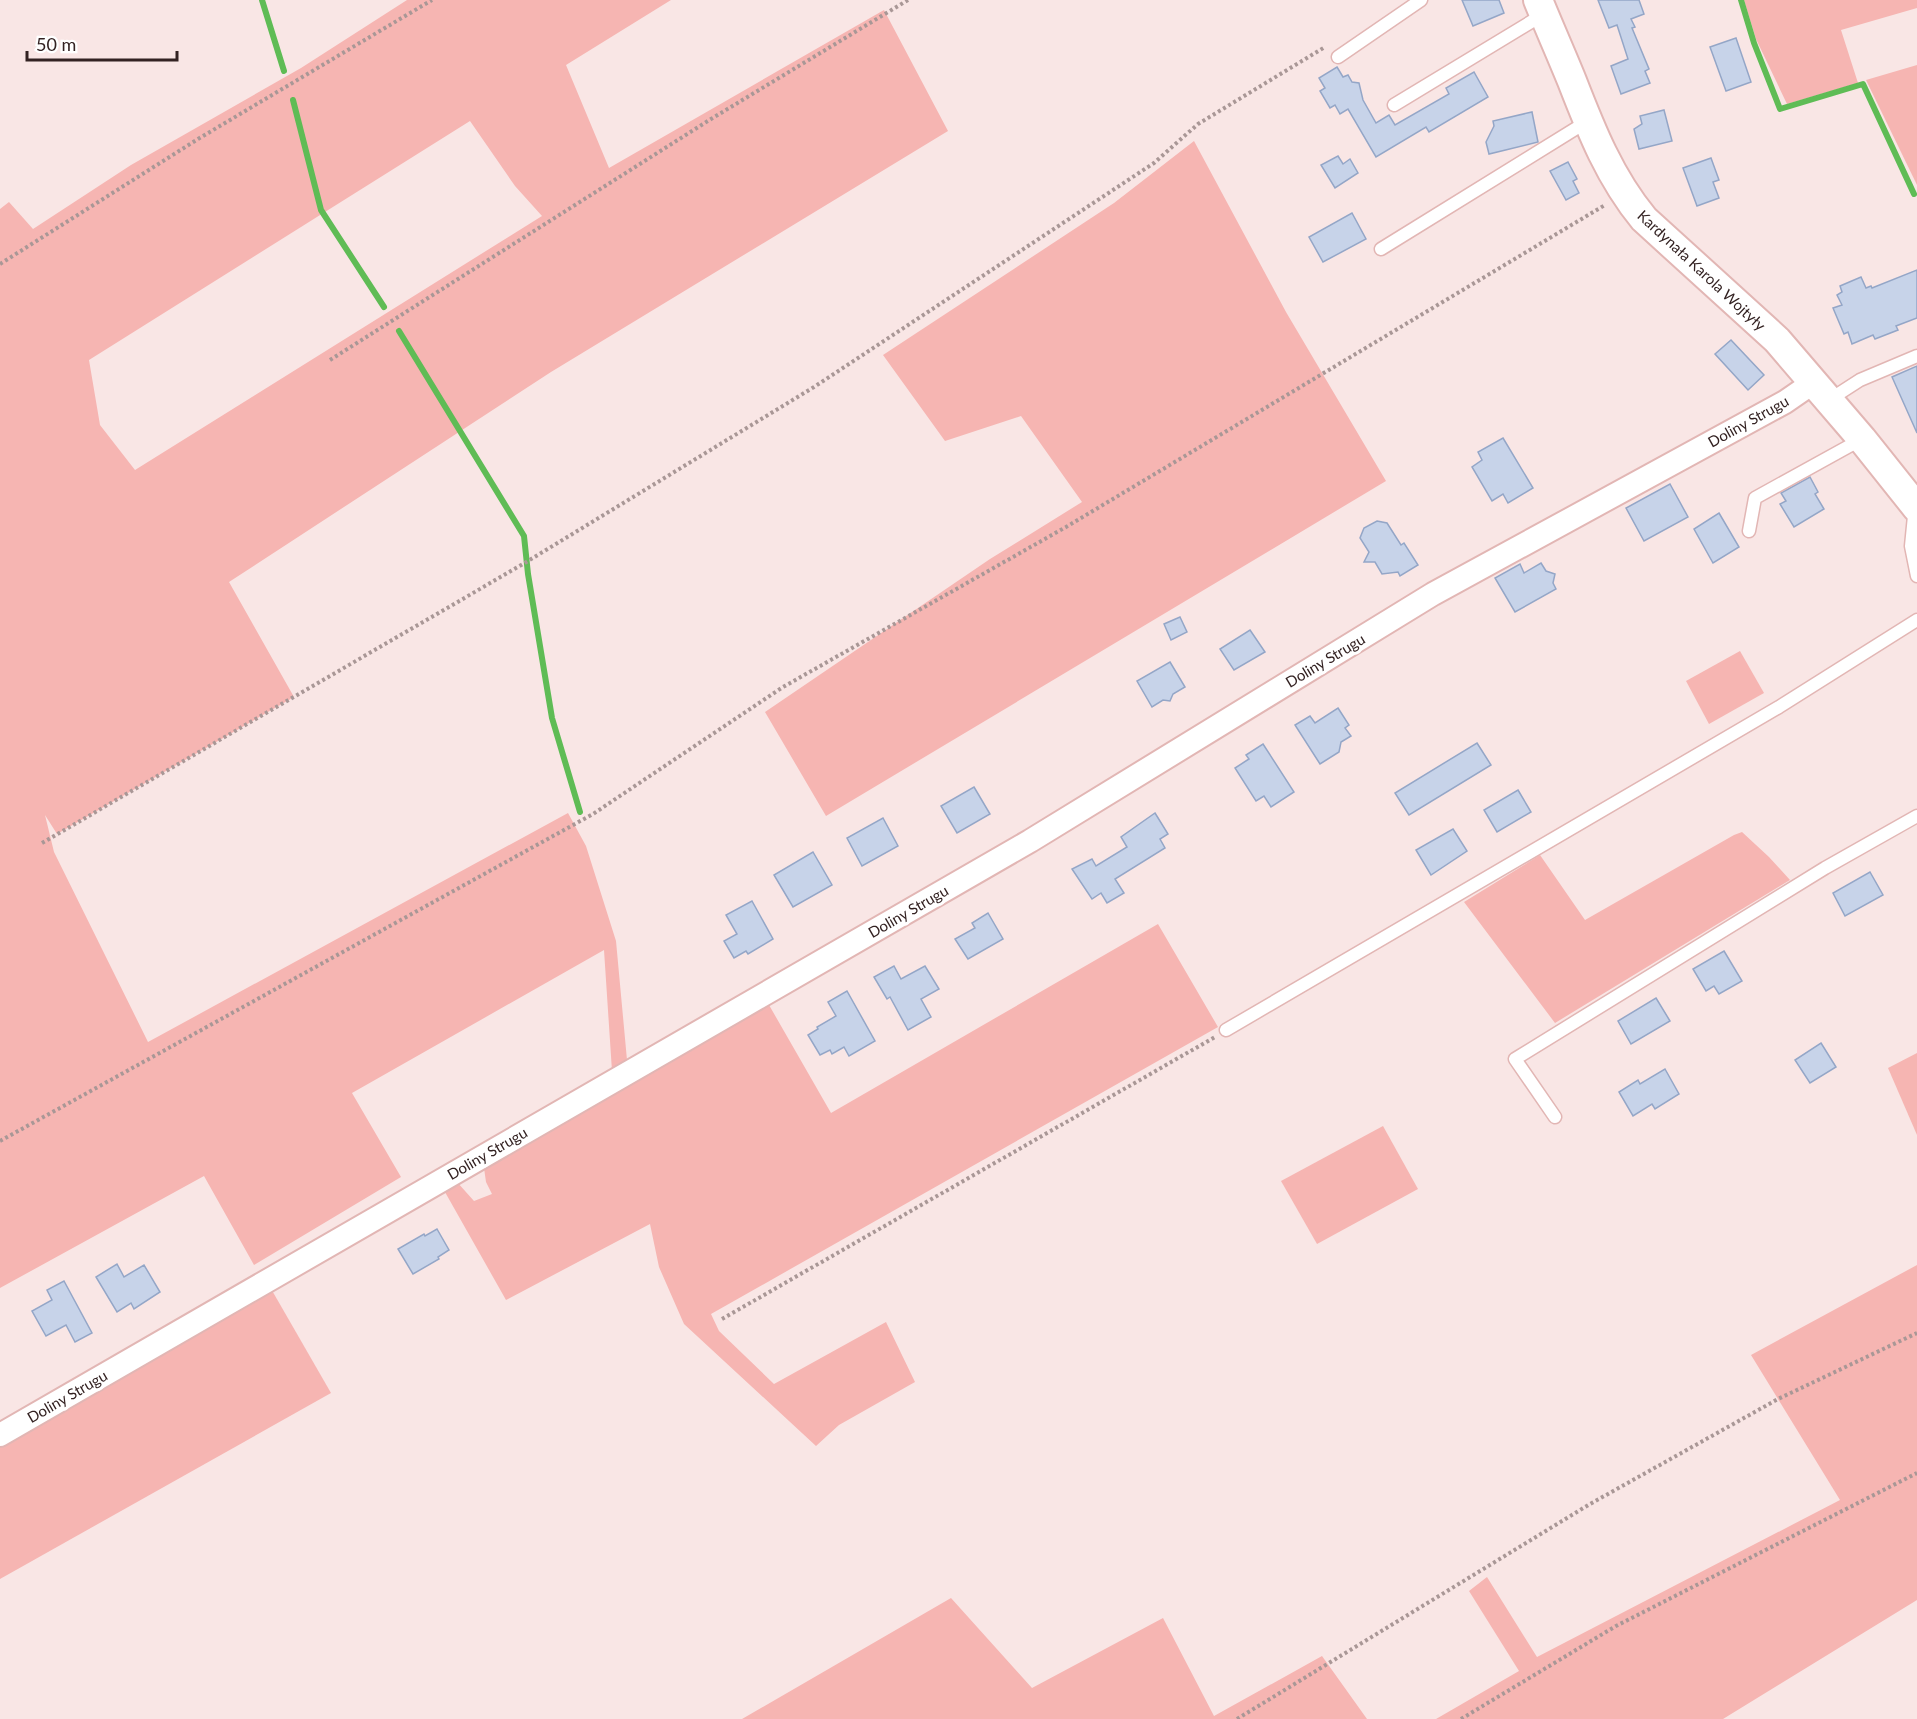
<svg xmlns="http://www.w3.org/2000/svg" width="1917" height="1719" font-family="Lato,sans-serif">
	<rect width="100%" height="100%" fill="#f9e6e5"/>
	<g fill="#f6b5b2" fill-rule="evenodd">
		<path d="M407,0h264l-105,65 43,103 275,-158 64,121 -397,241 -322,210 65,115 -237,137 -12,-19 9,37 94,190 420,-229 18,33 30,95 11,119 -15,11 -8,-121 -252,143 49,84 -147,88 -50,-89 -204,112v-1079l9,-7 24,27 98,-64 170,-97zM470,121l45,65 27,30 -407,254 -35,-45 -11,-65z"/>
		<path d="M1744,0h173v8l-76,22 17,53 -71,21 -31,-65z"/>
		<path d="M1917,65v120l-51,-105z"/>
		<path d="M1194,141l92,171 100,169 -560,335 -61,-104 225,-153 92,-57 -61,-86 -76,25 -62,-86 231,-152z"/>
		<path d="M1740,651l24,42 -55,31 -23,-43z"/>
		<path d="M1742,832l27,25 21,23 -235,143 -91,-121 76,-47 45,65 149,-85z"/>
		<path d="M1158,924l60,103 -507,287 8,17 55,53 112,-62 29,60 -76,43 -23,21 -132,-122 -25,-57 -9,-43 -144,76 -65,-115 16,-3 17,19 18,-7 -6,-12 -2,-14 281,-170 66,115z"/>
		<path d="M1917,1053v82l-29,-67z"/>
		<path d="M1383,1126l35,63 -101,55 -36,-63z"/>
		<path d="M1917,1265v335l-194,119h-287l83,-48 -50,-80 18,-14 50,80 303,-157 -89,-145z"/>
		<path d="M270,1287l61,106 -331,186v-137z"/>
		<path d="M951,1598l81,90 131,-70 51,98 108,-60 45,63h-625z"/>
	</g>
	<g fill="none" stroke-linecap="round" stroke-linejoin="round">
		<g stroke="#5fbc55" stroke-width="6">
			<path d="M262,0l22,71"/>
			<path d="M1741,0l13,43 26,66 83,-25 51,110"/>
			<path d="M293,100l28,110 63,97"/>
			<path d="M399,331l125,205 4,38 24,144 28,94"/>
		</g>
	</g>
	<g fill="#c7d3e9" stroke="#94a6c7" stroke-width="1.5">
		<path d="M1462,0h37l5,13 -31,13z"/>
		<path d="M1598,0h41l5,14 -13,5 4,8 -3,1 17,41 -4,2 5,12 -29,11 -10,-28 17,-7 -11,-34 -8,3z"/>
		<path d="M1736,38l15,44 -25,9 -16,-44z"/>
		<path d="M1337,67l6,10 5,-2 4,7 7,1 4,17 13,23 13,-8 6,10 54,-31 -3,-6 28,-16 14,25 -59,35 -3,-5 -50,30 -28,-48 -8,5 -5,-9 -5,3 -10,-17 5,-3 -6,-10z"/>
		<path d="M1664,110l8,31 -33,8 -5,-20 8,-5 -2,-8z"/>
		<path d="M1532,112l6,30 -49,12 -3,-12 8,-16 -1,-5z"/>
		<path d="M1338,156l5,8 7,-5 8,14 -23,15 -14,-23z"/>
		<path d="M1711,158l8,22 -6,2 6,16 -22,8 -14,-38z"/>
		<path d="M1568,162l9,17 -4,2 6,12 -13,7 -16,-29z"/>
		<path d="M1352,213l14,26 -43,23 -14,-25z"/>
		<path d="M1917,270v48l-21,8 2,4 -23,9 -2,-4 -21,9 -4,-12 -4,2 -11,-26 9,-3 -5,-10 5,-3 -2,-6 21,-9 5,11 5,-2 1,2z"/>
		<path d="M1731,340l33,35 -16,15 -33,-36z"/>
		<path d="M1917,366v67l-25,-56z"/>
		<path d="M1503,438l30,50 -25,15 -5,-9 -11,7 -20,-34 10,-7 -4,-8z"/>
		<path d="M1810,477l8,15 -3,2 9,15 -30,18 -14,-23 6,-3 -5,-8z"/>
		<path d="M1670,484l18,33 -44,24 -18,-33z"/>
		<path d="M1719,513l20,34 -26,16 -19,-34z"/>
		<path d="M1377,521l10,2 14,22 3,-2 14,22 -18,11 -2,-4 -16,2 -7,-12h-11l5,-10 -9,-14 4,-10z"/>
		<path d="M1541,563l5,8 9,3 -2,9 3,6 -41,23 -20,-34 25,-14 4,9z"/>
		<path d="M1180,617l7,15 -16,8 -7,-16z"/>
		<path d="M1250,630l15,22 -31,18 -14,-21z"/>
		<path d="M1170,662l15,25 -12,7 -3,7 -7,-1 -11,7 -15,-26z"/>
		<path d="M1338,708l11,17 -4,3 6,8 -10,6 -2,10 -19,12 -25,-39 15,-9 5,7z"/>
		<path d="M1477,743l14,22 -82,50 -14,-22z"/>
		<path d="M1263,744l31,48 -23,15 -7,-11 -8,5 -21,-33 14,-9 -3,-4z"/>
		<path d="M974,787l16,27 -33,19 -16,-27z"/>
		<path d="M1518,790l13,22 -34,20 -13,-22z"/>
		<path d="M1155,813l13,21 -8,5 5,9 -50,31 9,14 -17,10 -6,-10 -9,6 -20,-30 20,-10 4,7 31,-19 -6,-10z"/>
		<path d="M883,818l15,28 -36,20 -15,-28z"/>
		<path d="M1453,829l14,22 -36,24 -15,-25z"/>
		<path d="M813,852l19,33 -39,22 -19,-32z"/>
		<path d="M1870,872l13,23 -38,21 -12,-23z"/>
		<path d="M752,901l21,38 -25,15 -2,-3 -12,7 -10,-17 13,-7 -11,-19z"/>
		<path d="M988,913l15,26 -35,20 -13,-20 20,-11 -3,-5z"/>
		<path d="M1724,951l18,30 -23,13 -5,-8 -8,5 -13,-22z"/>
		<path d="M894,966l7,13 24,-13 14,23 -18,10 10,18 -23,13 -18,-33 -3,2 -13,-22z"/>
		<path d="M847,991l28,50 -26,15 -5,-9 -12,7 -2,-4 -10,5 -12,-20 10,-6 -1,-2 19,-11 -8,-14z"/>
		<path d="M1656,998l14,23 -39,23 -13,-23z"/>
		<path d="M1821,1043l15,24 -26,16 -15,-23z"/>
		<path d="M1665,1069l14,25 -24,15 -3,-5 -19,12 -14,-24 19,-12 2,4z"/>
		<path d="M437,1229l12,21 -11,7 1,2 -26,15 -15,-25 26,-15 1,2z"/>
		<path d="M117,1264l7,13 20,-12 16,27 -26,17 -3,-6 -14,9 -21,-35z"/>
		<path d="M64,1281l28,52 -17,9 -9,-17 -20,11 -14,-25 20,-11 -5,-10z"/>
	</g>
	<g fill="none" stroke-linecap="round" stroke-linejoin="round">
		<defs>
			<g id="service">
				<path d="M1338,57l83,-57"/>
				<path d="M1394,105l150,-91"/>
				<path d="M1381,249l207,-128"/>
				<path d="M1829,400l31,-20 57,-24"/>
				<path d="M1915,506l-4,40 6,30"/>
				<path d="M1749,531l6,-33 107,-59"/>
				<path d="M1226,1030l553,-323 138,-87"/>
				<path d="M1555,1117l-40,-58 310,-191 92,-52"/>
			</g>
			<path id="minor" d="M0,1435l1030,-594 403,-247 352,-192 29,-20"/>
			<path id="tertiary" d="M1538,0c11,27 23,54 34,81 19,49 38,97 72,138l133,121 85,99 55,69"/>
		</defs>
		<use href="#service" stroke="#e2b6b4" stroke-width="15"/>
		<use href="#minor" stroke="#e2b6b4" stroke-width="26"/>
		<use href="#tertiary" stroke="#e2b6b4" stroke-width="32"/>
		<g stroke="#a99796" stroke-width="4" stroke-dasharray="3 3" stroke-linecap="butt">
			<path d="M0,264l198,-125 234,-139"/>
			<path d="M330,360l381,-241 197,-119"/>
			<path d="M42,843l481,-279 291,-177 340,-224 44,-39 127,-77"/>
			<path d="M0,1141l593,-327 190,-127 283,-160 539,-322"/>
			<path d="M722,1319l493,-282"/>
			<path d="M1237,1719l353,-215 188,-105 139,-66"/>
			<path d="M1461,1719l155,-93 301,-153"/>
		</g>
		<use href="#service" stroke="#fff" stroke-width="12"/>
		<use href="#minor" stroke="#fff" stroke-width="22"/>
		<use href="#tertiary" stroke="#fff" stroke-width="28"/>
	</g>
	<g text-anchor="middle" dominant-baseline="central" stroke-width="6" stroke-linejoin="round" paint-order="stroke">
		<g font-size="15" fill="#322" stroke="#fff">
			<text transform="translate(1702 270) rotate(43)">Kardynała Karola Wojtyły</text>
			<text transform="translate(1748 421) rotate(-29)">Doliny Strugu</text>
			<text transform="translate(1325 660) rotate(-31)">Doliny Strugu</text>
			<text transform="translate(908 911) rotate(-30)">Doliny Strugu</text>
			<text transform="translate(487 1153) rotate(-30)">Doliny Strugu</text>
			<text transform="translate(67 1396) rotate(-30)">Doliny Strugu</text>
		</g>
	</g>
	<path d="M27 51v9h150v-9" fill="none" stroke="#332222" stroke-width="3"/>
	<text x="36" y="51" font-size="18" fill="#332222" stroke="#ffffff" stroke-width="4.5" paint-order="stroke">50 m</text>
</svg>
